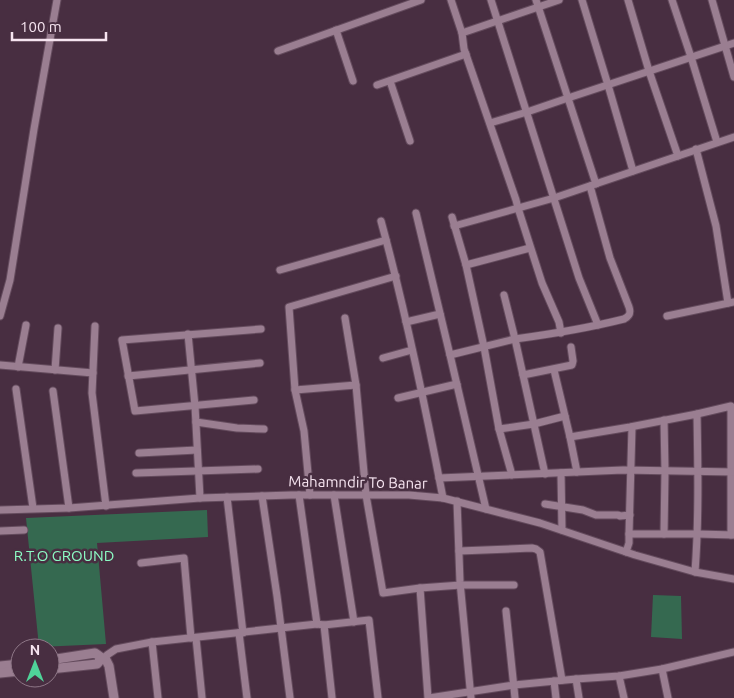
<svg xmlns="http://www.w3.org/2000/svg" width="734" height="698" font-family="Ubuntu,sans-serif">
	<rect width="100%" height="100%" fill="#482e41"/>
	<g fill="#356950">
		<path d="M207,510l1,27 -111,6 9,101 -67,3 -13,-129z"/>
		<path d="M653,595l28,1 1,43 -31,-2z"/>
	</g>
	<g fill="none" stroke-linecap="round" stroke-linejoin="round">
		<defs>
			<g id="minor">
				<path d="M451,0l11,33"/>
				<path d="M491,0l88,278 19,47"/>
				<path d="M536,0l60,184"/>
				<path d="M559,0l-97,33 2,16 52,151 2,8 24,75 17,39 2,11"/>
				<path d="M582,0l26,85 25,86"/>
				<path d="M672,0l19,57 26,85"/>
				<path d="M712,0l22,77"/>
				<path d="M336,30l17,51"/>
				<path d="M278,51l143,-51"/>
				<path d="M390,81l20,60"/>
				<path d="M377,85l89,-31"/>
				<path d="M490,123l37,-11 41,-14 166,-55"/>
				<path d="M696,149l20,77 12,77"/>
				<path d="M678,156l56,-19"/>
				<path d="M416,213l34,142 65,-16 -11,-44"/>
				<path d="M452,217l14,48 18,82 15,82 13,46"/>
				<path d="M381,221c25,91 44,184 62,277"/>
				<path d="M454,226l100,-28 124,-42 -29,-85 -21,-71"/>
				<path d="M466,265l64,-17"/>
				<path d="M280,270l106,-30"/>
				<path d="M0,316l10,-36 24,-151 23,-129"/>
				<path d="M667,316l67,-14"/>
				<path d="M345,318l11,67 10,110 17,98 37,-5 41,-3h53"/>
				<path d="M406,322l34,-8"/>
				<path d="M95,326l-3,67 14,113"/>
				<path d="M188,334l7,72 5,92"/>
				<path d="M571,347l2,14 -1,4 -49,10 -8,-36c37,-5 73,-11 109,-20 6,-3 7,-6 5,-12l-19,-49 -20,-72"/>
				<path d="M450,355l36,154"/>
				<path d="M383,358l29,-8"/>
				<path d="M0,365l93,8"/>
				<path d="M18,367l8,-42"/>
				<path d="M55,370l3,-42"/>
				<path d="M554,370l16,67 60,-10 67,-13c1,53 2,105 -2,158"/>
				<path d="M523,375l22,99"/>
				<path d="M128,376l132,-13"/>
				<path d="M16,389l17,119"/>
				<path d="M295,390l61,-5"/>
				<path d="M53,391l16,117"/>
				<path d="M398,398l59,-14"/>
				<path d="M254,400l-119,11 -13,-71 139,-11"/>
				<path d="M697,414l34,-8v129"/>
				<path d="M664,420l1,51 -1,63"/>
				<path d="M196,422l41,6 27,1"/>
				<path d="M499,429l35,-5 31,-8"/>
				<path d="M570,437l7,35"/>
				<path d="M139,453l58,-3"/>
				<path d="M136,473l122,-4"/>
				<path d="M561,473l1,57"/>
				<path d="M439,478l184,-8 111,2"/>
				<path d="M299,495l18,129"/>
				<path d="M310,495l-6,-64 -9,-41 -6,-83 107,-31"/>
				<path d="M334,495l20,127"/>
				<path d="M262,496l15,100 13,102"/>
				<path d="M227,497l16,136"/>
				<path d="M457,501l3,81 11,116"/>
				<path d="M545,504l38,6 13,5h22l2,1 10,-1"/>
				<path d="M0,510l69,-2 131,-10 91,-3h118l34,3 97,25 95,32 60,17 39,7"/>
				<path d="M0,531l24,-1"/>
				<path d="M629,534l3,-107"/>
				<path d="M459,551l73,-3 4,1 4,3 22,128"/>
				<path d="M626,552l3,-9v-9h69l36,1"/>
				<path d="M141,563l43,-5 7,80"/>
				<path d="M420,588l8,110"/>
				<path d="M506,611l9,87"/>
				<path d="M324,625l8,73"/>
				<path d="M239,633l8,65"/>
				<path d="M196,638l6,60"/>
				<path d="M152,642l6,56"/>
				<path d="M105,658l2,-3 9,-6 36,-7 165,-18 7,1 45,-5 9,78"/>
				<path d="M662,669l6,29"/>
				<path d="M619,676l5,22"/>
				<path d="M576,679l43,-3 43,-7 72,-17"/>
				<path d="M554,681l2,17"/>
				<path d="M429,698l85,-13 62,-6 3,19"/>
			</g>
			<g id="tertiary">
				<path d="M50,660l45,-7 7,5h3l4,8 5,32"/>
				<path d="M0,666l20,-2"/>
				<path d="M50,669l47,-5 5,-6"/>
				<path d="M0,673l20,-2"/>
			</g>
		</defs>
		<use href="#minor" stroke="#644b5d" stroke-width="9"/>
		<use href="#tertiary" stroke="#644b5d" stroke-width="11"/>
		<use href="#minor" stroke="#9a7e91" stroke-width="7"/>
		<use href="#tertiary" stroke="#9a7e91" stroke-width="9"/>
	</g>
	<g text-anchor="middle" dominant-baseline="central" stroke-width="5" stroke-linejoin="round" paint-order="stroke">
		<g font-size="15" fill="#f6e4f0" stroke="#482e41">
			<text transform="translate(358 482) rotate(1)">Mahamndir To Banar</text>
		</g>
		<g font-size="15" fill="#8cfbc4" stroke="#482e41">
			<text x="64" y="555">R.T.O GROUND</text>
		</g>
	</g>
	<g transform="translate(35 663)"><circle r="24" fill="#482e41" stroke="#8e7787"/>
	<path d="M0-4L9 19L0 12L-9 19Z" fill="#4fd399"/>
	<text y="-8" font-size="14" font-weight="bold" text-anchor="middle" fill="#f6e4f0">N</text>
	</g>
	<path d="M12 32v8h94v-8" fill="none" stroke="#f6e4f0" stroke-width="2.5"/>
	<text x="20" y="32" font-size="15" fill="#f6e4f0" stroke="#482e41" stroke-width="4" paint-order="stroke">100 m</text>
</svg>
